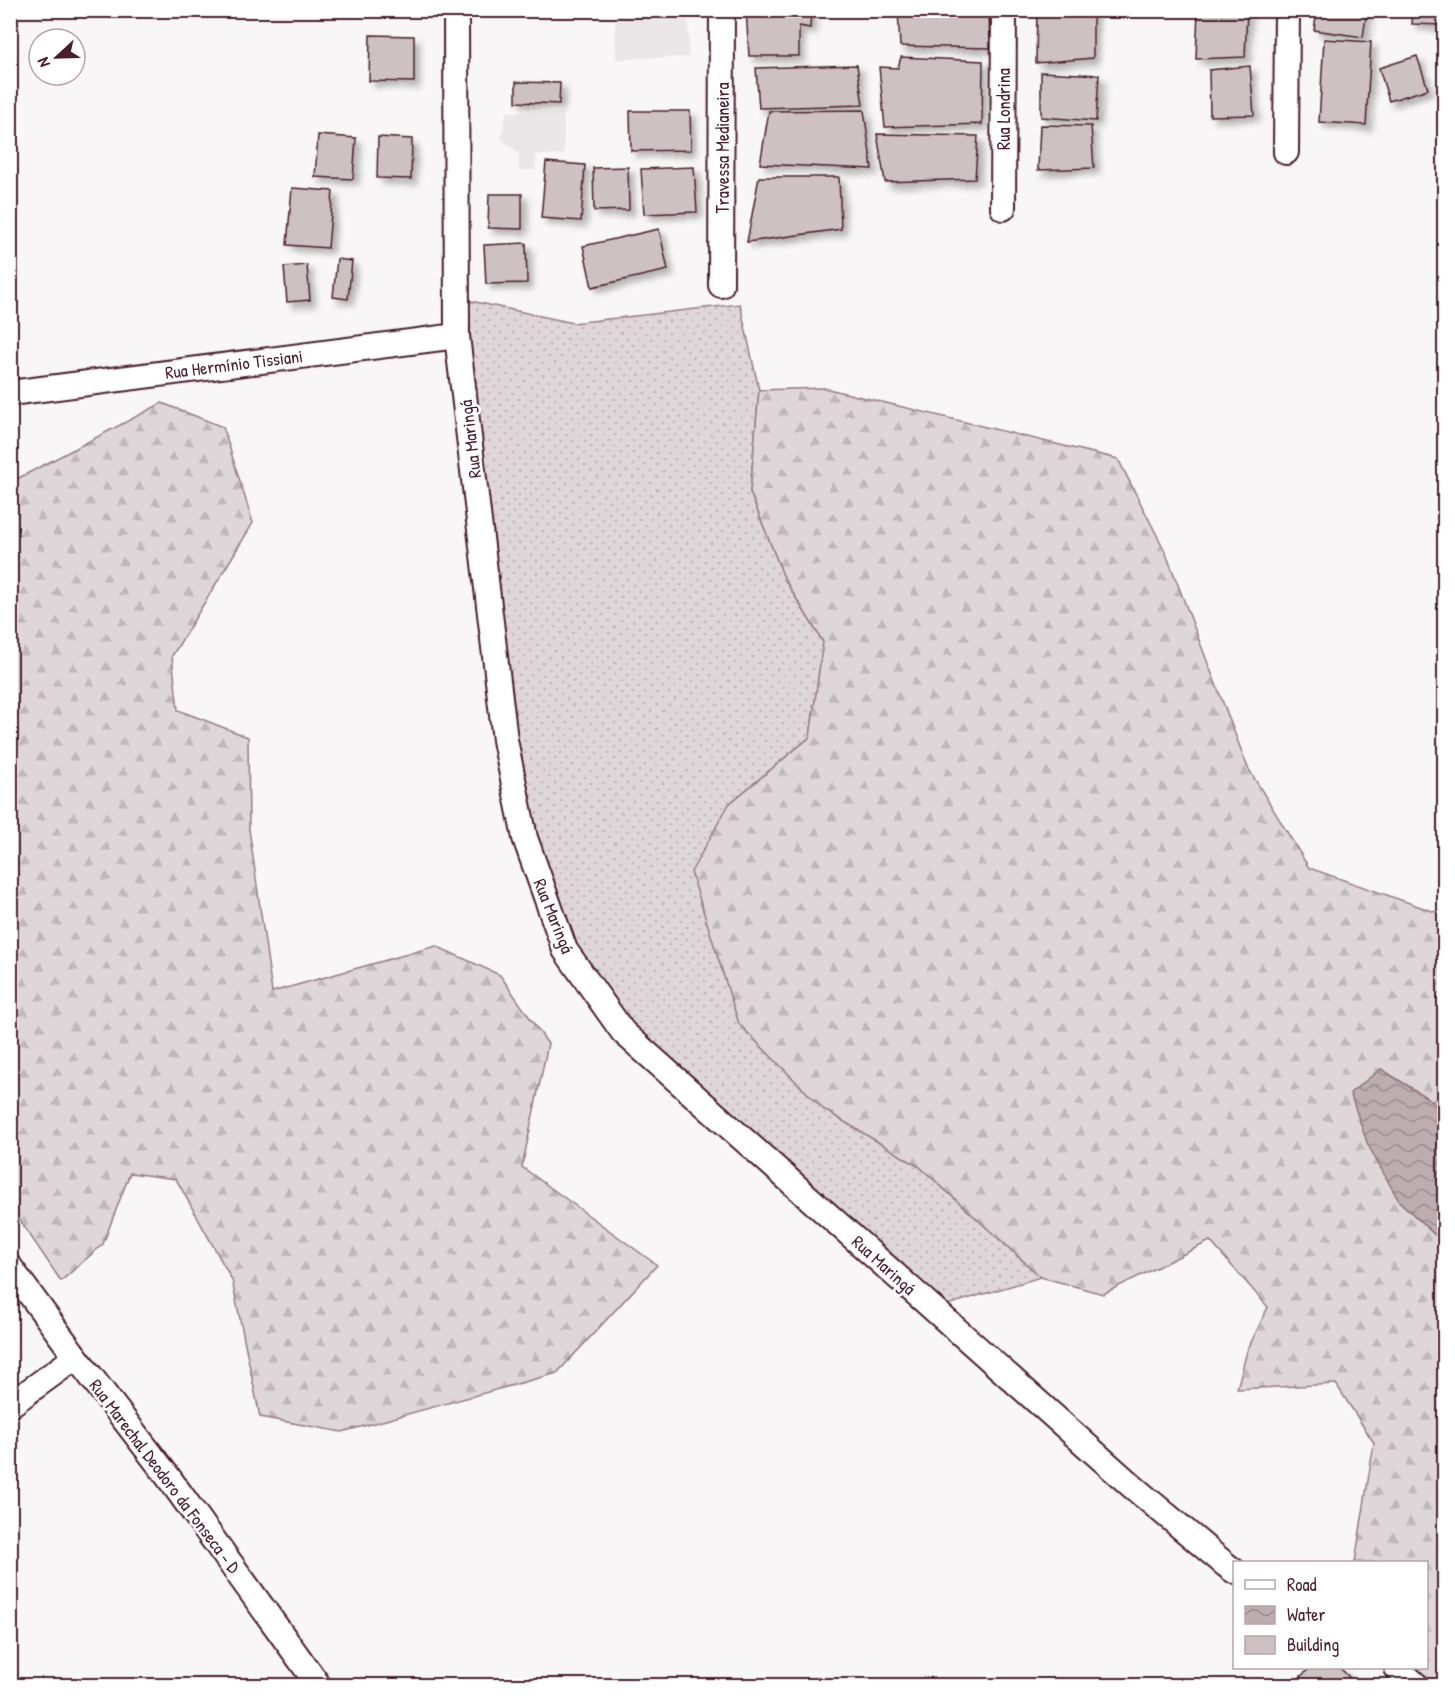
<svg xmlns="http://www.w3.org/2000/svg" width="1455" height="1696" font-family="'Patrick Hand',sans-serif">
	<defs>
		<pattern id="grass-dots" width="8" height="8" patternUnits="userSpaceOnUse" patternTransform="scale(1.5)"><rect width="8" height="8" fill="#ded6d9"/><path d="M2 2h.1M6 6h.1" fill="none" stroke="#c0b7ba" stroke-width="1.8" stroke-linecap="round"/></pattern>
		<pattern id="forest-firs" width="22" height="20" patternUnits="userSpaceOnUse" patternTransform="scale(1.5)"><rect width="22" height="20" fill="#ded6d9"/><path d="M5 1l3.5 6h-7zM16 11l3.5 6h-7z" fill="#c0b7ba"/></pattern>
		<pattern id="water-waves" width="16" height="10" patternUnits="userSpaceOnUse" patternTransform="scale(1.5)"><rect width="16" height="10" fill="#bdadb0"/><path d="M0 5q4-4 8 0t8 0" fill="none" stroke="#9c8c8f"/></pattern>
		<filter id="shadow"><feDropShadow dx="5.5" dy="5.5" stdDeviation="3" flood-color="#0004"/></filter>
	</defs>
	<rect width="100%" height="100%" fill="#f8f6f7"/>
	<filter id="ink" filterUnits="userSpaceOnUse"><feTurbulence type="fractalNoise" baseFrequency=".0167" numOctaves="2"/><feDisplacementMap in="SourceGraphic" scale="12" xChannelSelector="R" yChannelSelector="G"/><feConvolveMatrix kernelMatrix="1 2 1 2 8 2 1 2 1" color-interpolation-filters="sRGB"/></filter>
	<g filter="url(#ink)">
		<g fill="#ebe6e8">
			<path d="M615,11h73l1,46 -73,2z"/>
			<path d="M507,112l57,1v42h-28l-1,15h-16v-16l-18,-16z"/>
		</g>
		<path fill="url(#grass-dots)" stroke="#947a82" stroke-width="1.5" d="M457,298l116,25 167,-19 19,86 -9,102 35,88 38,62 -13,95 -81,67 94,305 97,58 121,110 -107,32 -311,-277 -58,-82 -40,-112z"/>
		<g fill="url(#forest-firs)" stroke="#947a82" stroke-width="1.5">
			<path d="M824,388l294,71 47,92 83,217 61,100 135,47v182l-12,4 -51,-32 18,132 38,36 7,16v432h-27l-20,-17h29v-106h-71l19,-119 -38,-59 -99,5 10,-38 21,-44 -58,-66 -107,53 -62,-17 -121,-110 -97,-58 -84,-85 -48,-152 38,-68 81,-67 13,-95 -38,-62 -35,-88 9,-102z"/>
			<path d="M162,403l61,24 30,96 -81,133 6,54 70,27 1,92 23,163 164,-46 64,29 48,69 -26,123 135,98 -100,108 -215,59 -82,-15 -28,-137 -56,-101 -46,-6 -27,71 -42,37 -50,-74v-725z"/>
		</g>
		<path fill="url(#water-waves)" stroke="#8f747b" stroke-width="1.5" d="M1381,1069l51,32 12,12v140l-7,-16 -38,-36 -31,-56 -18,-52z"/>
		<g fill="#cdc1c4" stroke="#4a1f2b" stroke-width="1.5" filter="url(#shadow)">
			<path d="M746,10h65l-1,18 -11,-2v30h-50z"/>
			<path d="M898,10h91l1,38 -90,-2z"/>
			<path d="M1037,10h56v48l-57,5z"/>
			<path d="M1198,10h49l-2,47 -49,2z"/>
			<path d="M1317,10h50l-4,27 -49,-7z"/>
			<path d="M1413,10h31v15l-32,-1z"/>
			<path d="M370,35l44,1v46l-45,-1z"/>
			<path d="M1324,39l47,3 -5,83 -47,-3z"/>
			<path d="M1417,56l11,33 -39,12 -10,-33z"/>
			<path d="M901,57l82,4 -1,63 -97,3 -6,-60 19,1z"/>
			<path d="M857,65l6,40 -104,3 -3,-40z"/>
			<path d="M1250,66l4,49 -44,1 -1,-46z"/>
			<path d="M1041,72l58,3 -3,46 -55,-4z"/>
			<path d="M516,82l44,1 -1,21 -43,-2z"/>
			<path d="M864,110l8,59 -112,-5 9,-53z"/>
			<path d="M630,111h60l1,39 -60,1z"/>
			<path d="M1040,125l51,1 3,42 -56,2z"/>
			<path d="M877,134l101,2 -3,43 -90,3z"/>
			<path d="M318,135l38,3 -3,41 -38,-2z"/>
			<path d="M378,137l34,2 -1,40 -34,-1z"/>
			<path d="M546,162l39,3 -4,56 -40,-3z"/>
			<path d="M628,167l1,43 -35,1 -1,-43z"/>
			<path d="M694,167l3,45 -53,2 -3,-45z"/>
			<path d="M759,177h80l2,52 -94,13z"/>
			<path d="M292,188l41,3 -5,57 -41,-3z"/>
			<path d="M489,194h33v35l-34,-1z"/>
			<path d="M659,229l9,41 -76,17 -9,-41z"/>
			<path d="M526,243l1,40 -41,1 -2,-39z"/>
			<path d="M337,259l15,2 -4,38 -15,-2z"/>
			<path d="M307,265l3,35 -23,2 -3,-35z"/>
			<path d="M1310,1668h30l18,18h-50l-8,-9z"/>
		</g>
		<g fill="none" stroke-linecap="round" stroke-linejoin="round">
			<defs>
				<g id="minor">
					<path d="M456,10l1,326 48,404 20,98 40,112 58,82 510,455 93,78 8,6"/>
					<path d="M1286,152l1,-142"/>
					<path d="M1003,208l1,-198"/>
					<path d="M721,285l1,-275"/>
					<path d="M10,393l447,-57"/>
					<path d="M10,1267l66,90 90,117 153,212"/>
					<path d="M10,1405l66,-48"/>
					<path d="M1397,1668l20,18"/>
				</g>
			</defs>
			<use href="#minor" stroke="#4a1f2b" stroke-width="28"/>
			<use href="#minor" stroke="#fff" stroke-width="24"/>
		</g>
	</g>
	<g text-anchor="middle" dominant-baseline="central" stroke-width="5" stroke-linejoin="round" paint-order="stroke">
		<g font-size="18" fill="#4a1f2b" stroke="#fff">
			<text transform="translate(1003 109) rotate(-90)">Rua Londrina</text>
			<text transform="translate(722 148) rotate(-90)">Travessa Medianeira</text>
			<text transform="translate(234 364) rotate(-7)">Rua Hermínio Tissiani</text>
			<text transform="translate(470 439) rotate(-97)">Rua Maringá</text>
			<text transform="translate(554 916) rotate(68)">Rua Maringá</text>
			<text transform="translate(884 1265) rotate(42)">Rua Maringá</text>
			<text transform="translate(165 1476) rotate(53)">Rua Marechal Deodoro da Fonseca - D</text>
		</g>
	</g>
	<rect width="1455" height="1696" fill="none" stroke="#fff" stroke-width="36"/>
	<rect x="18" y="18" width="1419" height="1660" fill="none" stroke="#4a1f2b" stroke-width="2" filter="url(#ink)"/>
	<rect x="1233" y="1561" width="195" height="108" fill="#ffffff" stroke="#b7a5aa" stroke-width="1.5"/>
	<rect x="1245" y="1580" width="30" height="9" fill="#ffffff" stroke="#b7a5aa" stroke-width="1.5"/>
	<text x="1287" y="1591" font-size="18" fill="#4a1f2b">Road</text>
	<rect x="1245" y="1606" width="30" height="18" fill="url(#water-waves)" stroke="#b7a5aa" stroke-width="1.5"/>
	<text x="1287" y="1621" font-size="18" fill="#4a1f2b">Water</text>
	<rect x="1245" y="1636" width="30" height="18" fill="#cdc1c4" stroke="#b7a5aa" stroke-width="1.5"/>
	<text x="1287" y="1651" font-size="18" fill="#4a1f2b">Building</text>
	<g transform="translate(57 57) rotate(248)"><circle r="28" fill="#ffffff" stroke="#b7a5aa" stroke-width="1.5"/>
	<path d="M0-4.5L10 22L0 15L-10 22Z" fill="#4a1f2b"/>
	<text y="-9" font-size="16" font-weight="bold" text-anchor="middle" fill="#4a1f2b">N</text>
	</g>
</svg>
